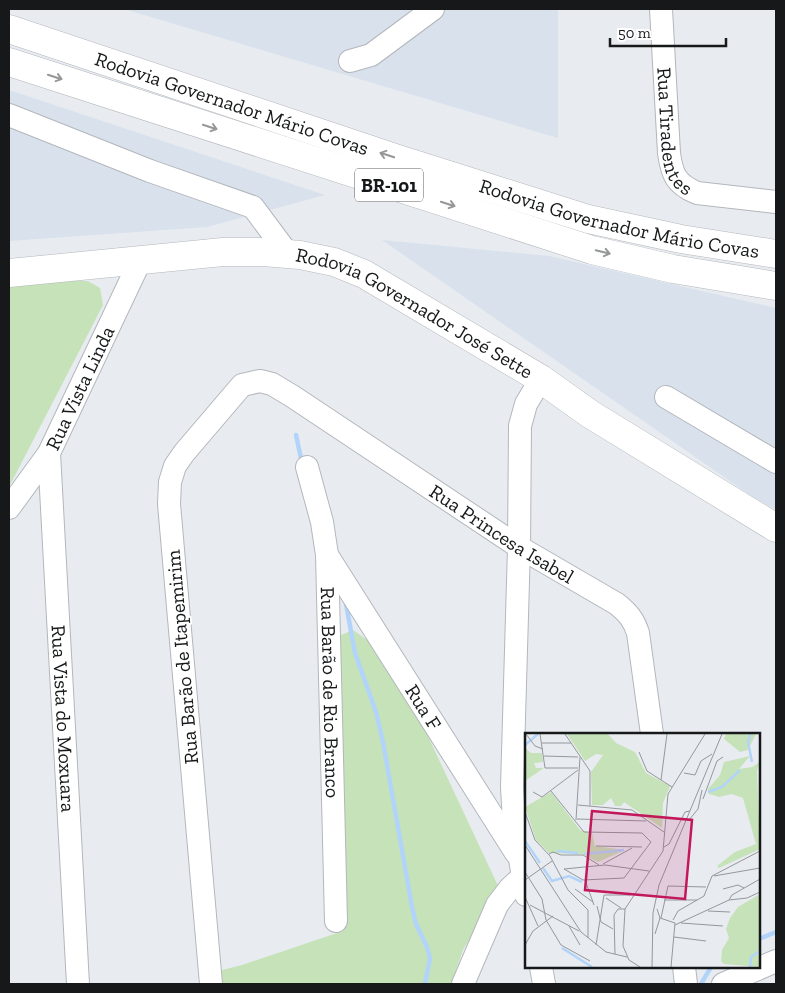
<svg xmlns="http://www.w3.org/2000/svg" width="785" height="993" font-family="'Zilla Slab',serif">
	<rect width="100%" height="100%" fill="#e8ecf1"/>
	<g fill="#d8e1ec">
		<path d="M124,9h434v129z"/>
		<path d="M9,90l316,105 -118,32 -198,14z"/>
		<path d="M382,240l167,16 227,52v202l-23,-13z"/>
	</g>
	<g fill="#c6e2b8">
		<path d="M67,281h21l12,7 3,17 -94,182v-202z"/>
		<path d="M353,630l38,27 108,231 -36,62 -12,34h-232l-1,-13 24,-6 101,-34 -9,-293z"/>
	</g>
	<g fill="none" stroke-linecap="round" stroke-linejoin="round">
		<g stroke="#b2d4fa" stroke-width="4.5">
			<path d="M296,435l6,28"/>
			<path d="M346,604l9,49 21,59 7,30 29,165 4,17 11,23 3,11 -5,26"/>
			<path d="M759,939l17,-7"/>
			<path d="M701,984l10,-17"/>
		</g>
		<defs>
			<g id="minor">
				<path id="s1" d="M661,9l8,144c3,22 7,31 28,40l79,9"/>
				<path d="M350,61l21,-6 62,-46"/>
				<path d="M9,115l141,56 103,36 35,47"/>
				<path d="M666,397l110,65"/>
				<path id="s2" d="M49,453l29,531"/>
				<path id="s3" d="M307,467l15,55 5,33 9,366"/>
				<path id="s4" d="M9,508l40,-55 91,-192"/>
				<path id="s5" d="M327,555l189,298"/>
				<path d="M526,895l-12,-72 -2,-36 7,-240 1,-121 6,-22 15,-25"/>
				<path d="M541,967l3,17"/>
				<path d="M684,967l2,17"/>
				<path id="s6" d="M211,984l-42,-480 1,-22 5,-16 9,-13 58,-68 18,-4 12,3 20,12 227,151 98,57c11,9 17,16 21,29l14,101"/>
				<path d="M463,984l34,-79 13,-17 13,-12"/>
				<path d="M723,984l53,-23"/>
			</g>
			<g id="major">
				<path id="s7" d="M9,273l214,-21h40l37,3 34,7 30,12 177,105 49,35 186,114"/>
			</g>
			<g id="highway">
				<path id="s8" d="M9,29l386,129 193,61 93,20 95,15"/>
				<path d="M9,62l583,188 81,19 103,17"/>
			</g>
		</defs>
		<use href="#minor" stroke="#b3b7bc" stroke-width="24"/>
		<use href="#major" stroke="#b3b7bc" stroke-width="29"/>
		<use href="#highway" stroke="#b3b7bc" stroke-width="29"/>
		<use href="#minor" stroke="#fff" stroke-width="22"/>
		<use href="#major" stroke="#fff" stroke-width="28"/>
		<use href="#highway" stroke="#fff" stroke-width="28"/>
	</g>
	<defs><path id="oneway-shaft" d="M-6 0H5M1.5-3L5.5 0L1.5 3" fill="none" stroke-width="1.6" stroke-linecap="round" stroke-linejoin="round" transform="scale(1.25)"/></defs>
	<g stroke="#969798">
		<use href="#oneway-shaft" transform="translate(55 77) rotate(18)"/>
		<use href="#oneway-shaft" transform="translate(210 127) rotate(18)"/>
		<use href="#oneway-shaft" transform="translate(387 155) rotate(-162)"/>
		<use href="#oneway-shaft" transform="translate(448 204) rotate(18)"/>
		<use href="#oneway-shaft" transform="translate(603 252) rotate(14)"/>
	</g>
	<g text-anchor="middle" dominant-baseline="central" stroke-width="4" stroke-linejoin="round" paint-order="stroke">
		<rect fill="#fff" stroke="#5c5d5e" stroke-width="1" x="355" y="168.5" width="68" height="33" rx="4"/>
		<g font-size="19" font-weight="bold" fill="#161819">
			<text x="389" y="185">BR-101</text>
		</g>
		<g font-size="20" fill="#161819" stroke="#fff">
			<text stroke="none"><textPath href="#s8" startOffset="235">Rodovia Governador Mário Covas</textPath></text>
			<text stroke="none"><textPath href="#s1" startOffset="124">Rua Tiradentes</textPath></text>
			<text stroke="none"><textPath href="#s8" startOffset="640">Rodovia Governador Mário Covas</textPath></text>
			<text stroke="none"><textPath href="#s7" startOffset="421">Rodovia Governador José Sette</textPath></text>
			<text stroke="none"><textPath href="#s4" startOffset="140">Rua Vista Linda</textPath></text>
			<text stroke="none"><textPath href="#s6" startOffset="931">Rua Princesa Isabel</textPath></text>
			<text transform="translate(182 657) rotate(-95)">Rua Barão de Itapemirim</text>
			<text stroke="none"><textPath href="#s3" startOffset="228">Rua Barão de Rio Branco</textPath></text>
			<text stroke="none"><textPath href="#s5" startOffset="180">Rua F</textPath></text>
			<text stroke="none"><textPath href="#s2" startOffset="266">Rua Vista do Moxuara</textPath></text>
		</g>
	</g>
	<g transform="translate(525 733)">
		<rect width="235" height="235" fill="#e8ecf1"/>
		<path d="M42,1h41l8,9 19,9 11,21 24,13 -7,17 -1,25 -38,-26 -3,4h-6l-4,-8 -8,7h-11l-1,-33 12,-17 -7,-1 -11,7zM201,1h30l-8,16 -8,2 -16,-13zM0,15l6,5h11l1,9 -9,1 2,5h8l-19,13zM225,23l-11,13 13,-2 8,-5 -3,9 3,78 -41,19 -2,-2 18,-14 21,-8 -13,-46 -11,-4 -13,3 -10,-3 -1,-5 12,-14 4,-13zM26,59l29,38 12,3 3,13 30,4 -27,12 -16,-8 -33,-1 -13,-13 -11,-33zM235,161v55l-4,3 4,4v11l-36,-3 -3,-3 1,-11 7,-12 -3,-9 4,-11 8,-11z" fill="#c6e2b8"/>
		<path fill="none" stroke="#b2d4fa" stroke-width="2.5" d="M225,1l-2,8 4,20M0,12l13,-11M183,59l14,-5 18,-17M0,108l15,22M32,118l21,2M59,121l40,-4M18,135l9,13 17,-5 13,6M37,215l30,19M225,234l1,-10 9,-6"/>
		<path fill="none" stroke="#94979b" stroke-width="1" d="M1,1l9,12 8,3M15,1l5,34h33M40,1l25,37v35M17,10h29M114,19l8,19 25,16M19,23l34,1M159,40l11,2 6,-14 11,-7M136,47l6,-46M26,58l33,41 58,1 9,9 -27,36 -41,2 -19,-11M8,59l9,5 36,-27M178,66l14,-38 6,-4M53,72l54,5 32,22M0,79l10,28 15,16 18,34 20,20v28M52,86l69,2M51,87l4,-63M164,87l9,-11 4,-19M0,112l56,87 25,20 21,5M71,113l46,1M139,114l5,-3 16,-32 5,-1M24,121l4,-2 8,3h22l16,10M78,131l29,-16M39,136l41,-4 44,6M0,139l17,27 4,21 15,25 29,16M189,143l46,-8M0,147l27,-19M60,147l9,25M50,156l18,13M198,156l15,-4 6,3M0,164l13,29M81,165l15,10M139,167h33M204,167l3,-5 28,-16M5,172l49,26M72,173l4,16 12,7M183,178l22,1M135,185l15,5 -4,44M136,185l7,-32 38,1M148,187l5,-9 26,-15 8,-20 48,-25M156,190l42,3M150,192l54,-25 18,-2 13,-6M44,193l11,19M130,201l5,-16 -3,-9M149,204l32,4M0,212l8,-14 20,-15M71,212l8,-50h27M90,221l-1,-39 4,-6h7M115,234l-11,-7 -6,-14 2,-37 38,-58 5,-57 37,-60M127,234l1,-54 6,-28 63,-151"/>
		<path fill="#c2185b" fill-opacity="0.15" stroke="#c2185b" stroke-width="2.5" d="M67,78l100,9 -7,79 -100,-9z"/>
		<rect width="235" height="235" fill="none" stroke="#161819" stroke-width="2.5"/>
	</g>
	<rect width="785" height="993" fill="none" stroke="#161819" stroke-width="20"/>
	<path d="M610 38v8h116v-8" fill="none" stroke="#161819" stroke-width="2.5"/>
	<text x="618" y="38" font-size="15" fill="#161819" stroke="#ffffff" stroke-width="4" paint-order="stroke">50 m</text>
</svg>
